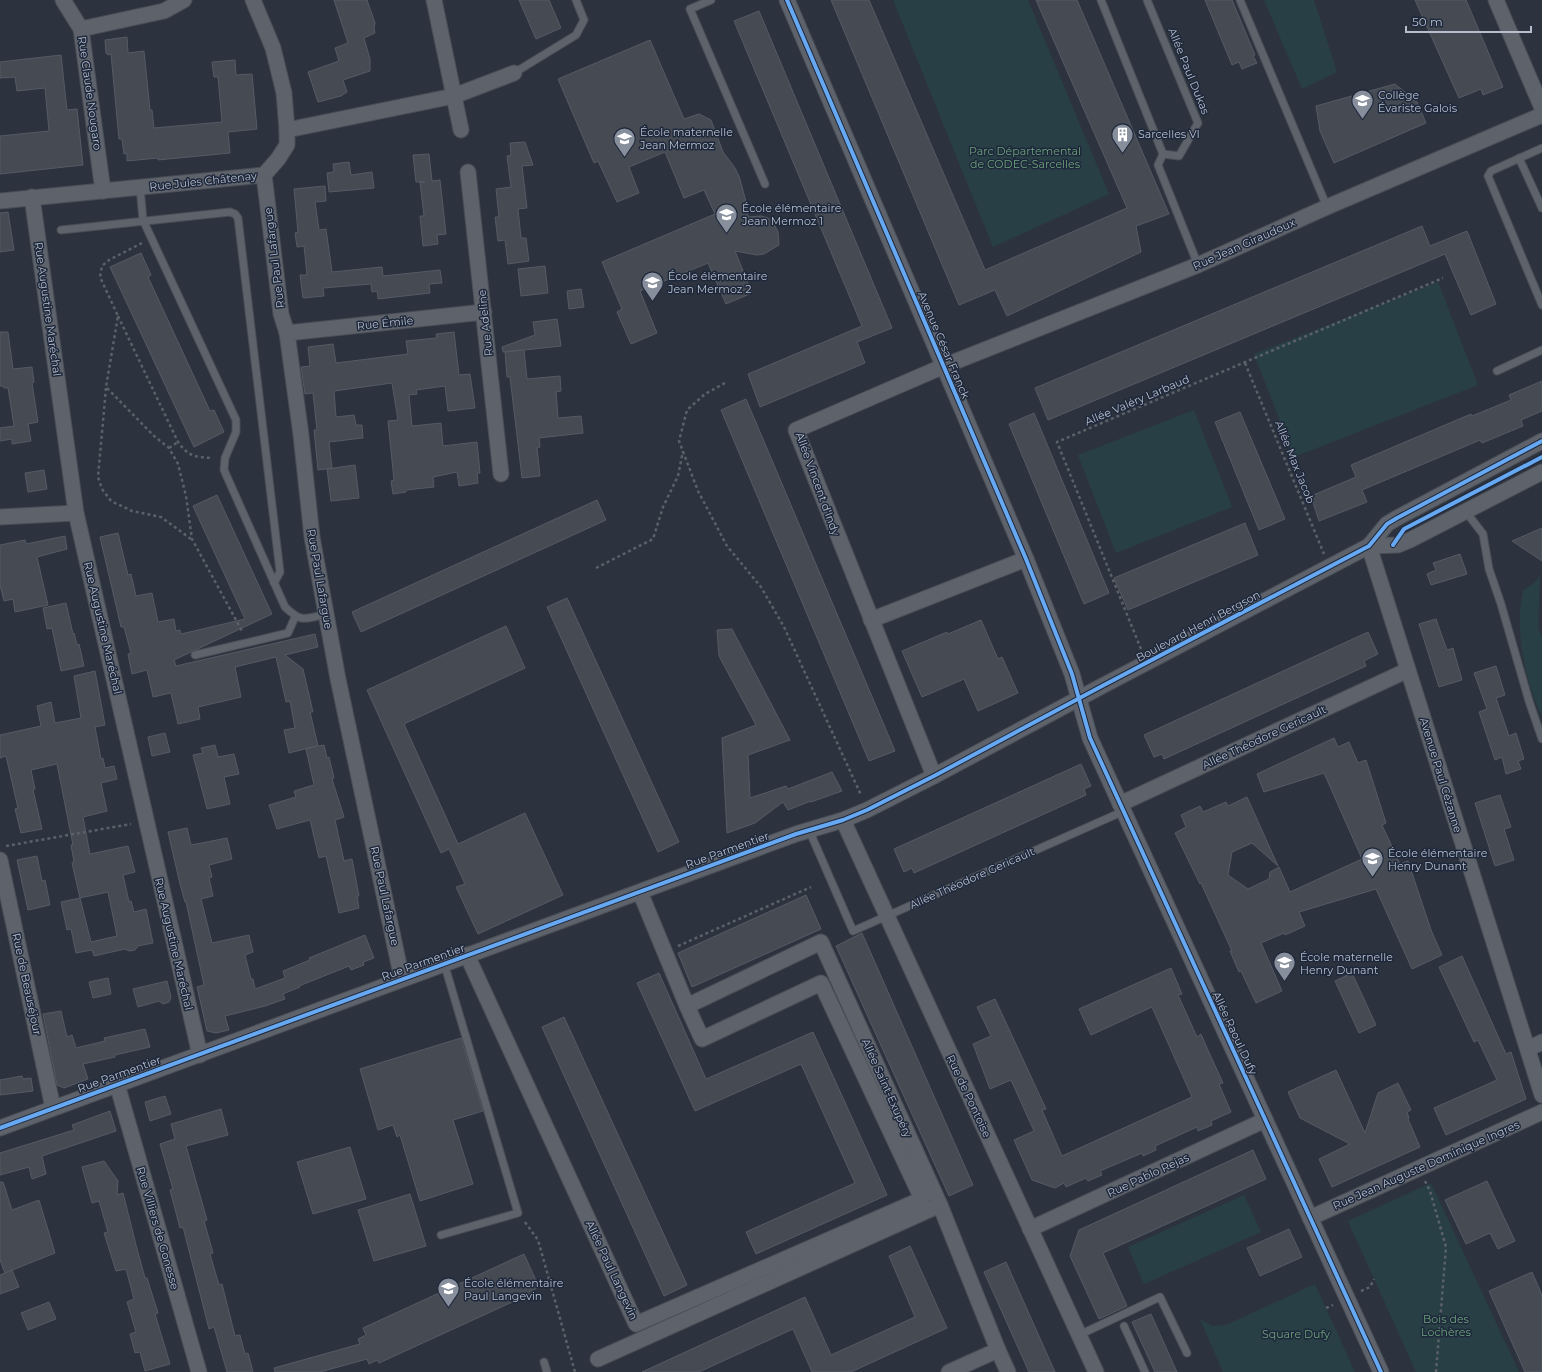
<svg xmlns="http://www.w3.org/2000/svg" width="1542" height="1372" font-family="Montserrat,sans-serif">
	<rect width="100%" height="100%" fill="#2d333e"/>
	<g fill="#283f46">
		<path d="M893,0h135l81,194 -116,53z"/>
		<path d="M1264,0h50l23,72 -35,17z"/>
		<path d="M1438,282l40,103 -184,72 -40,-103z"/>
		<path d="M1194,410l38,97 -116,46 -38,-98z"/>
		<path d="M1540,576l-2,52 4,9v79c-17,-34 -28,-87 -19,-125l12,-9z"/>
		<path d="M1431,1183l88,189h-103l-68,-151z"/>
		<path d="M1244,1195l17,37 -117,52 -16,-37z"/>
		<path d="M1315,1284l40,88h-132l-23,-53 12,7 14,-1z"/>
	</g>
	<g fill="#454a53" stroke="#555b65" fill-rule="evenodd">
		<path d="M334,0h33l8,23 -1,5 1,5 -11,5 6,21v12l-27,9 4,12 -6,4 -23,6 -10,-30 31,-11 -4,-13 13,-5z"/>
		<path d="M519,0h30l12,28 -25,11z"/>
		<path d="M831,0h38l116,270 142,-62 -91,-208h41l92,214 -33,12 5,26 -134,64 -12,-26 -36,15z"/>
		<path d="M1205,0h27l23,55 -2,1 4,7 -15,6 -3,-7 -7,3z"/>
		<path d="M1415,0h51l37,87 -20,8 -2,-6 -22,9z"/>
		<path d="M759,11l133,317 -35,14 8,21 -105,44 -12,-33 114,-48 -128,-305z"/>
		<path d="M127,37l1,16 16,-2 6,59h2l2,18 68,-6 -4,-45h-4l-2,-15 23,-2 1,15 16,-1 5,55 -29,3 2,21 -72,7v-2l-31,3v-8l-3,1 -2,-15h-3l-8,-85 -3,1 -2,-2 -1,-13z"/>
		<path d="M650,40l34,79 15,-5 12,6 12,32 12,16 4,8 8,29 1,12 13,-1 7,2 5,4 5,10 1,13 -15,9 -7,1 -22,-4 17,42 -26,11 -18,-41 -68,28 17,42 -26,11 -14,-32 5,-3 -20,-47 113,-48 -11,-24 -20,8 -19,-46 -36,15 10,26 -22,9 -19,-41 -4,2 -36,-84z"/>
		<path d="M61,55l6,55 10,-1 6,56 -83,9v-38l49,-5 -4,-43 -28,3 -2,-14 -15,1v-16z"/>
		<path d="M1395,84l22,18 9,21 -92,40 -14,-32 -4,-25z"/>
		<path d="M525,142l8,23 -11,1 5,42 -9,1 3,29h5l3,23 -21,3 -3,-24 -7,1 -3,-24h4l-3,-28 15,-2 -4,-31 4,-1 -1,-12z"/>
		<path d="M429,154l3,27 8,-1 6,54 -9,1 1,9 -15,2 -3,-30h4l-4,-34h5h-9l-3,-27z"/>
		<path d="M349,162l2,13 21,-3 2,16 -45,4 -2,-19 6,-1 1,-1 -1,-7z"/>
		<path d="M325,186l1,15 -11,1 4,28 7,-1 6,43 50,-5 1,9 57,-6 2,13 -13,1 1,9 -52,6 -1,-8 -5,1 -1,-8 -48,4 1,8 -21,2 -3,-23h7l-3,-29 -7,1 -2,-14 3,-1 -4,-43z"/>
		<path d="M8,212l6,38 -14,2v-39z"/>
		<path d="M1422,226l8,20 37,-15 29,73 -25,11 -26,-61 -397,166 -13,-32z"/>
		<path d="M141,253l10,22 -3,2 62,134 4,-1 10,22 -30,15 -84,-180z"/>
		<path d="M545,266l3,27 -27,3 -3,-27z"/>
		<path d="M581,289l3,18 -15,2 -2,-18z"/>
		<path d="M557,319l4,27 -37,4 3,29 33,-3 1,15 -5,1 2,26 23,-2 2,17 -44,5 1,9 -3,1 3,28 -18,2 -12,-101h-3l-2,-25 18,-2 -20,2 -1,-5 33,-12 -2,-13z"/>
		<path d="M0,332h8l5,37 19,-2 2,15 -2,1 6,39 -10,2 3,17 -19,3v-5l-12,2v-13l14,-2 -6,-38h-4l-1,-2h-3z"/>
		<path d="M454,332l5,43 11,-1 5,34 -27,3 -3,-25 -29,4 1,4 -8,1 3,31 29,-3 2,23 34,-4 3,31h-3l1,10 -19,3 -2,-14 -24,5 1,10 -28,3v2l-13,2 -2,-13 3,-1 -6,-59 10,-1 -6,-37 -58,8 2,26 18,-2 2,10h6l1,13 -34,4 3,26 -14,2 -4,-40h3l-4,-37 -8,1 -4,-27 9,-1 -2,-19 25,-3 3,19 72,-9 -2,-13 31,-3 -1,-4z"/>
		<path d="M1542,381v30l-21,9 2,6 -41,17 -2,-3 -118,50 5,12 -48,19 -8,-25 45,-19 -5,-12 120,-51 1,2 39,-16 -2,-5z"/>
		<path d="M746,399l149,352 -26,10 -148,-351z"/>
		<path d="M1240,412l45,107 -26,11 -44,-108z"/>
		<path d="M1034,413l75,180 -25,11 -75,-180z"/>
		<path d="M355,465l4,33 -28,3 -4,-32z"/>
		<path d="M44,470l3,19 -19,3 -3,-19z"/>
		<path d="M217,495l55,119 -98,46 2,6 139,-32 3,13 -33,8 18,14 10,43h-3l8,34 6,-1 3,13 2,-1 5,21 -2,1 12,38 -9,3 9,41 8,-2 7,37h-2l2,12 -20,5 -13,-57 -7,2 -9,-38 -33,9 -8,-24 27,-8 -2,-6 20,-6 -8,-36 11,-3 -28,7 -5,-23 11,-2 -5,-27 -4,1 -10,-45 -41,10 6,30 -43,10 2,12 -22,5 -7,-31 -18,4 -6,-27 -15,4 -4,-20 3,-1 -7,-26h-3l-21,-90 18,-4 10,42 3,-1 5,22 16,-3 6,29 16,-3 2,12 4,-1 1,4 64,-15 -52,-113z"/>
		<path d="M597,500l9,20 -245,112 -9,-20z"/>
		<path d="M1245,523l13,32 -130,55 -14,-32z"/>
		<path d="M1542,528v33l-30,-20z"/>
		<path d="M65,536l2,13 -30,8 11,48 -33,7 -2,-13 -9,2 -4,-16v-40l25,-5 1,4z"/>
		<path d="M1460,554l7,20 -36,11 -4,-11 9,-4 -3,-7z"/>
		<path d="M567,598l112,244 -21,10 -111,-245z"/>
		<path d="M66,603l7,31 1,-1 3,12 2,-1 5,22 -23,5 -9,-43 -5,1 -4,-21z"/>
		<path d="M1436,619l11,31 6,-2 9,32 -23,7 -20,-63z"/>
		<path d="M981,620l17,39 4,-2 16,36 -40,18 -14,-32 -42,18 -20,-46 45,-19 1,2z"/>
		<path d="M506,626l19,42 -121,56 54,120 67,-31 38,82 -85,39 -22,-47 9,-3 -16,-35 -8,4 -74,-163z"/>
		<path d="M732,629l58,111 -42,15 2,43 36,-12 2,3 44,-17 10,19 -31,11v-1l-23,9 -5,-8 -28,21 -28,10 -5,-95 34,-13 -37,-69 -2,-26z"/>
		<path d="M1368,632l10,22 -14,7 2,5 -202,93 -2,-5 -8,3 -10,-22z"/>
		<path d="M1496,666l9,29 -9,3 13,38 7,-3 8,26 -6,2 3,8 -15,5 -4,-17 -7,3 -16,-48 8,-3 -13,-36z"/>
		<path d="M95,671l10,54 -10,2 6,32 2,-1 2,10 9,-2 3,13 -16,4 6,28 -24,6 7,37 38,-8 7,26 -12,3 6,27 2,-1 3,11 12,-3 7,34 -15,3 -3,4 -6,1 -4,-2 -31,7 -2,-6 -16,3 -5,-24 -4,1 -6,-28 19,-4 -8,-35 2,-1 -3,-17h2l-16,-81 -26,6 4,19 -2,1 9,39 -21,4 -6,-24 3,-1 -12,-52 -6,2v-23l41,-9 -4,-20 14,-4 4,21 26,-5 -7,-42zM108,892l9,44 -26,6 -11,-44z"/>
		<path d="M165,733l5,19 -18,4 -4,-19z"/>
		<path d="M1334,738l4,9 11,-5 9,21 8,-3 20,63 -4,2 18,39 8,-3 23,69 11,25 -30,14 -36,-80 -77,23 6,14 -20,9 -1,-2 -23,10 21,48 -26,12 -15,-32 -2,1 -9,-21h2l-31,-68 -1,1 -25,-51 11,-6 -5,-12 19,-9 3,6 23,-10 2,4 19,-9 31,69 -26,-23 -20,9 -4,23 20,14 21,-10 1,-7 9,-5 11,25 72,-33 -38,-86 -60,19 -7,-18z"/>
		<path d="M215,745l3,12 16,-3 5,20 -15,3 6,27 -23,5 -14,-54 10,-2 -2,-5z"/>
		<path d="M1081,764l10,22 -7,3 2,6 -172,78 -2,-5 -8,4 -10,-23z"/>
		<path d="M1500,795l11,32 -7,2 10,31 -19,6 -20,-63z"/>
		<path d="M187,828l4,17 36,-7 5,21 -23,6 3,12 -3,1 4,18 -12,3 11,44 37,-8 4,17 -8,3 6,24h2l2,10 30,-11 -2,-7 27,-11 -1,-2 56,-23 9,23 -11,4 1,3 -13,5 -2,-4 -50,20 1,1 -17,7 2,5 -20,7 -40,10 4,14 -13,3 -9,-2 -10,-44 7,-2 -18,-83h-1l-5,-18 -12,-52z"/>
		<path d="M37,856l5,25 3,-1 5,25 -22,5 -11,-50z"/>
		<path d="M806,895l15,34 -129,58 -14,-34z"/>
		<path d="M862,933l111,252 -24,11 -113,-250z"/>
		<path d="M1462,956l44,98 5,-2 15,47 -80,36 -12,-27 63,-28 -19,-40 -4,2 -35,-75z"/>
		<path d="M1171,968l11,26 -4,1 19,42 4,-3 6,14 16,35 -4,1 12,28 -20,9 1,4 -14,6 -1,-4 -42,19 1,4 -13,6 -1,-3 -42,18 2,4 -14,6 -2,-3 -20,9 -2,-4 -9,5 -23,-8 -18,-40 20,-9 -23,-51 -21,9 -17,-45 18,-8 -14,-29 18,-8 51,110 -4,1 20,46 130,-59 -40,-90 -61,28 -12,-26z"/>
		<path d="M659,973l47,106 107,-47 74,163 -131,59 -10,-22 109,-49 -54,-119 -106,47 -58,-128z"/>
		<path d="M1352,973l24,52 -17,8 -24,-52z"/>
		<path d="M108,978l3,16 -18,4 -4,-16z"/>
		<path d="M167,981l4,16 -2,5 -6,2 -4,-3 -21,6 -5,-18z"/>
		<path d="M61,1011l6,26 5,-2 4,13 29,-7 -1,-3 41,-9 5,18 -35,8v2l-32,7 5,15 -24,9 -7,-3 -14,-71z"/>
		<path d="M564,1017l123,268 -23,11 -122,-269z"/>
		<path d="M461,1038l22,73 -30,9 20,64 -53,17 -20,-66 -3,2 -4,-12 -15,5 -18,-61z"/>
		<path d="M1336,1070l29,63 13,-40 20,-10 13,27 -4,2 2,6 -1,1 12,28 -88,40 -13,-28 31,-15 -50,-26 -12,-26z"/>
		<path d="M22,1076l1,3 8,-1 2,13 -33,4v-15z"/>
		<path d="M165,1096l6,18 -21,7 -5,-19z"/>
		<path d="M221,1109l7,26 -42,11 21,74 -3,1 9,32 -3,1 9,31 3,-1 13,52 5,-1 5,19 3,-1 5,19h-26l-13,-45 -5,2 -26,-102 -3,1 -10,-38 3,-1 -13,-45 15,-5 -4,-15z"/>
		<path d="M110,1111l6,20 -74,25 4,18 -14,5 -3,-12 -29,8v-22l74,-23 -2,-5z"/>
		<path d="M350,1147l16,52 -53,15 -16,-52z"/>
		<path d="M1253,1150l13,29 -163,74 24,53 -28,13 -29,-63 9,-26z"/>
		<path d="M104,1161l14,20 -1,14 6,-2 13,52 9,33h2l11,35 -3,1 15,50 -25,7 -5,-19 -5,1 -5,-19 6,-2 -9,-30 7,-3 -8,-30 -10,2 -12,-38 4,-1 -9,-31 -7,2 -10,-36z"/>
		<path d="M1487,1181l28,60 -17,8 -8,-16 -24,11 -21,-44z"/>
		<path d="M0,1182h3l9,28 27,-10 16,53 -50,20 -5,-13z"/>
		<path d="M410,1194l16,52 -52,15 -16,-51z"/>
		<path d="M1289,1229l13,28 -42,19 -13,-28z"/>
		<path d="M910,1246l37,82 -96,44h-39l-19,-43 -94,43h-57l163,-75 26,58 84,-38 -26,-61z"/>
		<path d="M524,1254l15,33 -8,4 1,2 -153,70 -2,-3 -8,4 -2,-5 -47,13h-45l-1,-4 86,-24 -2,-5 8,-4 -3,-7z"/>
		<path d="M1006,1262l49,110h-26l-45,-100z"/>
		<path d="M12,1270l7,17 -19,7v-19z"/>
		<path d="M1532,1272l10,23v77h-17l-36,-81z"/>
		<path d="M49,1302l7,17 -28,11 -7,-17z"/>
		<path d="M1151,1314l26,58h-22l-23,-50z"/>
	</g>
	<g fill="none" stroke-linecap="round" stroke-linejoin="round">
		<defs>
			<g id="lane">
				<path d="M711,0l-21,9 75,175"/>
				<path d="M1101,0l62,154 16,2 19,-33 -51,-123"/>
				<path d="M1240,0l87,207"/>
				<path d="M514,73l62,-38 8,-15 -8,-20"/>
				<path d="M1542,148l-51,23 -3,5 54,129"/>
				<path d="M1163,154l-5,11 40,100"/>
				<path d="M1519,158l23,50"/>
				<path d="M140,187l3,33 93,200v12l-11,26 -1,12 61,137c17,16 19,12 41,7"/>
				<path d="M61,230l169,-18 5,2 3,4 42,354 -6,11"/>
				<path d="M1497,371l45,-21"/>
				<path d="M1466,512l17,22 6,35 12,35 28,97 13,38"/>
				<path d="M195,655l93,-22 7,-16"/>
				<path d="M809,830l44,101 271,-120"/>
				<path d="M441,1235l77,-22 -74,-250"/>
				<path d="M1124,1326l21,46"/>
				<path d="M1079,1335l81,-38 27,56"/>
				<path d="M544,1362l3,10"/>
			</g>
			<g id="street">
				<path d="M63,0l18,29 22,162"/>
				<path d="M253,0l20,48 11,45 3,37"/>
				<path d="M434,0l27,130"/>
				<path d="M787,0l239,559 46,115 18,64 291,634"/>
				<path d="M1496,0l46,108"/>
				<path d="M81,29l83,-18 20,-11"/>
				<path d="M468,172l33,302"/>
				<path d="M264,175l17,139 6,19 14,102 11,102 26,142 64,300"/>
				<path d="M32,197l44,316 124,542"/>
				<path d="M0,201l264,-26 14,-16 9,-14v-15l167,-34 60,-23"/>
				<path d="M287,333l197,-21"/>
				<path d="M0,517l76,-4"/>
				<path d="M1369,546l173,549"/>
				<path d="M1369,546l29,-1 12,-5 132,-68"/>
				<path d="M871,620l155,-61"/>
				<path d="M934,776l-138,-346 148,-64 254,-101 129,-58 215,-92"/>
				<path d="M1120,804l288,-134"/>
				<path d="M843,820l253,552"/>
				<path d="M0,860l53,248"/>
				<path d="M640,892l47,114 134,-64 119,263 58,145 10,22"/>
				<path d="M467,955l169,369 286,-125 -101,-216 -119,56 -15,-33"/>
				<path d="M1528,1049l14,-7"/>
				<path d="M117,1084l82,288"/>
				<path d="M0,1128l796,-294 47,-14 24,-10 67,-34 170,-91 265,-139 18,-22 10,-6 145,-77"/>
				<path d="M1310,1218l232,-106"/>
				<path d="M1030,1229l235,-109"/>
				<path d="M598,1359l342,-154"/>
				<path d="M949,1372l49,-22"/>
			</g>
		</defs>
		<use href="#lane" stroke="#494e56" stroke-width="9"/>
		<use href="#street" stroke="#494e56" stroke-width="17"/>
		<g stroke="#5a6168" stroke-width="2.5" stroke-dasharray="3 3" stroke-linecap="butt">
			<path d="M142,243l-33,17 -7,6 -2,11 18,39 -12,71 48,49 15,12 9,16 8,32 6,43 51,94"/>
			<path d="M118,316l60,126c11,15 17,15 35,16"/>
			<path d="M1245,363l79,191"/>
			<path d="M725,383l-20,11 -18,16 -8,31 19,50 29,55 34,41 23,40 77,168"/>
			<path d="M106,388l-8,89 4,12 9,12 21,10 29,6 30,22"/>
			<path d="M169,448l9,-6"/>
			<path d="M596,568l57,-29 10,-32 15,-31 5,-25"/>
			<path d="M1141,649l-84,-207 386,-164"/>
			<path d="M6,846l125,-22"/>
			<path d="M678,946l133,-59"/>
			<path d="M1425,1181l5,10 16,56 -10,125"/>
			<path d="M525,1222l13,18 37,132"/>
			<path d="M1361,1291l9,-4 4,-8"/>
			<path d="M1326,1308l7,-3"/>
		</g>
		<use href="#lane" stroke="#5e626b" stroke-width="7"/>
		<use href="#street" stroke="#5e626b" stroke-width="15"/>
		<defs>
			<g id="cycleway">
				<path d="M787,0l239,559 46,115 18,64 291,634"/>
				<path d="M1393,545l11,-16 138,-72"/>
				<path d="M0,1128l796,-294 47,-14 24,-10 67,-34 170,-91 265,-139 18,-22 10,-6 145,-77"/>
			</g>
		</defs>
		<use href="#cycleway" stroke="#1e283b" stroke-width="6"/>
		<use href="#cycleway" stroke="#66a8f1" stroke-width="4"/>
	</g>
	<defs>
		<symbol id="school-pin" viewBox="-11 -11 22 30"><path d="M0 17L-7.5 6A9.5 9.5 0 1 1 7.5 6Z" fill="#878e9c" stroke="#1e283b"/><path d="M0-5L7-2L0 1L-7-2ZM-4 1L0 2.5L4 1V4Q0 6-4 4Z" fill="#fff"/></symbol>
		<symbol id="building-pin" viewBox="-11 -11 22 30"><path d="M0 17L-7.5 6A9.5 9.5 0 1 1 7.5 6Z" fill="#878e9c" stroke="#1e283b"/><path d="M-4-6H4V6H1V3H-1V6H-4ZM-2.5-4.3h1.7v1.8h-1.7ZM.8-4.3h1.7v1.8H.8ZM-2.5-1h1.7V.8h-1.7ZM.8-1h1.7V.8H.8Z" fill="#fff"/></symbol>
	</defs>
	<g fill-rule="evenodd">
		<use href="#school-pin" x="1350" y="88" width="25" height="34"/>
		<use href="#building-pin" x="1110" y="122" width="25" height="34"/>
		<use href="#school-pin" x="612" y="126" width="25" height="34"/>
		<use href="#school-pin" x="714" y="202" width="25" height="34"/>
		<use href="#school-pin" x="640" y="270" width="25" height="34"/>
		<use href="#school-pin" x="1360" y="846" width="25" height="34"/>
		<use href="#school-pin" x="1272" y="950" width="25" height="34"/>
		<use href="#school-pin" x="436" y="1276" width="25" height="34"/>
	</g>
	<g text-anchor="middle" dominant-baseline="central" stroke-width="3" stroke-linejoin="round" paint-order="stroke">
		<g font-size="11" fill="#b7bfce" stroke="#1e283b">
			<text transform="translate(1189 71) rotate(68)">Allée Paul Dukas</text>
			<text transform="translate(90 93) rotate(82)">Rue Claude Nougaro</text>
			<text transform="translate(203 181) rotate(-6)">Rue Jules Châtenay</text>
			<text transform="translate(1244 244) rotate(-24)">Rue Jean Giraudoux</text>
			<text transform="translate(274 258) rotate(-97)">Rue Paul Lafargue</text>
			<text transform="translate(48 309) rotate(82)">Rue Augustine Maréchal</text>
			<text transform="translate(385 323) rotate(-6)">Rue Émile</text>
			<text transform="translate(485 323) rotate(-96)">Rue Adeline</text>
			<text transform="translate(944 345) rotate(67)">Avenue César Franck</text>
			<text transform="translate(1137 400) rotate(-23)">Allée Valéry Larbaud</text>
			<text transform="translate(1295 462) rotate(68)">Allée Max Jacob</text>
			<text transform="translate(818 484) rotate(70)">Allée Vincent d'Indy</text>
			<text transform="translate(320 579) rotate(80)">Rue Paul Lafargue</text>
			<text transform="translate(1198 626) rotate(-28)">Boulevard Henri Bergson</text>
			<text transform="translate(103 628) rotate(77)">Rue Augustine Maréchal</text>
			<text transform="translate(1264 737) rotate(-25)">Allée Théodore Gericault</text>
			<text transform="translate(1441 775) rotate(73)">Avenue Paul Cézanne</text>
			<text transform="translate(727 850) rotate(-20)">Rue Parmentier</text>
			<text transform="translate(972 878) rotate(-24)">Allée Théodore Gericault</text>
			<text transform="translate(385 896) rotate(78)">Rue Paul Lafargue</text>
			<text transform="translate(174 944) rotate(77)">Rue Augustine Maréchal</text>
			<text transform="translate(423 962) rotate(-20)">Rue Parmentier</text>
			<text transform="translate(27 984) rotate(78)">Rue de Beauséjour</text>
			<text transform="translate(1235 1033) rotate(65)">Allée Raoul Dufy</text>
			<text transform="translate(119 1074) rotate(-20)">Rue Parmentier</text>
			<text transform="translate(887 1088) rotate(66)">Allée Saint-Exupéry</text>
			<text transform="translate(969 1096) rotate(65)">Rue de Pontoise</text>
			<text transform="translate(1426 1165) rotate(-24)">Rue Jean Auguste Dominique Ingres</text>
			<text transform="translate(1148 1175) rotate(-25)">Rue Pablo Rejas</text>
			<text transform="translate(158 1228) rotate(74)">Rue Villiers de Gonesse</text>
			<text transform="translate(612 1270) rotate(65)">Allée Paul Langevin</text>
		</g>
		<g font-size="11" fill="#b7bfce" stroke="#1e283b" text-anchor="start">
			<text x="1378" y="95">Collège<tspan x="1378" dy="13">Évariste Galois</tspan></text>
			<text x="640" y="132">École maternelle<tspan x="640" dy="13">Jean Mermoz</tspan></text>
			<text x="1138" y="134">Sarcelles VI</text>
			<text x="742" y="208">École élémentaire<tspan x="742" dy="13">Jean Mermoz 1</tspan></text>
			<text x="668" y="276">École élémentaire<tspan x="668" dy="13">Jean Mermoz 2</tspan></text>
			<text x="1388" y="853">École élémentaire<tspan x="1388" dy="13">Henry Dunant</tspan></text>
			<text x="1300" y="957">École maternelle<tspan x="1300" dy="13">Henry Dunant</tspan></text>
			<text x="464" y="1283">École élémentaire<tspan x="464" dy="13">Paul Langevin</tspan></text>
		</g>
		<g font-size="11" fill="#6ca27b" stroke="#1e283b">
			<text x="1025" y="151">Parc Départemental<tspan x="1025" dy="13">de CODEC-Sarcelles</tspan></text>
			<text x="1446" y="1319">Bois des<tspan x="1446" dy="13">Lochères</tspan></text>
			<text x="1296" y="1334">Square Dufy</text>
		</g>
	</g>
	<path d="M1406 26v6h125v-6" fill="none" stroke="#b7bfce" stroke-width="2"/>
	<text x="1412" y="26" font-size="12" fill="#b7bfce" stroke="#1e283b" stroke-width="3" paint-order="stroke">50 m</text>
</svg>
